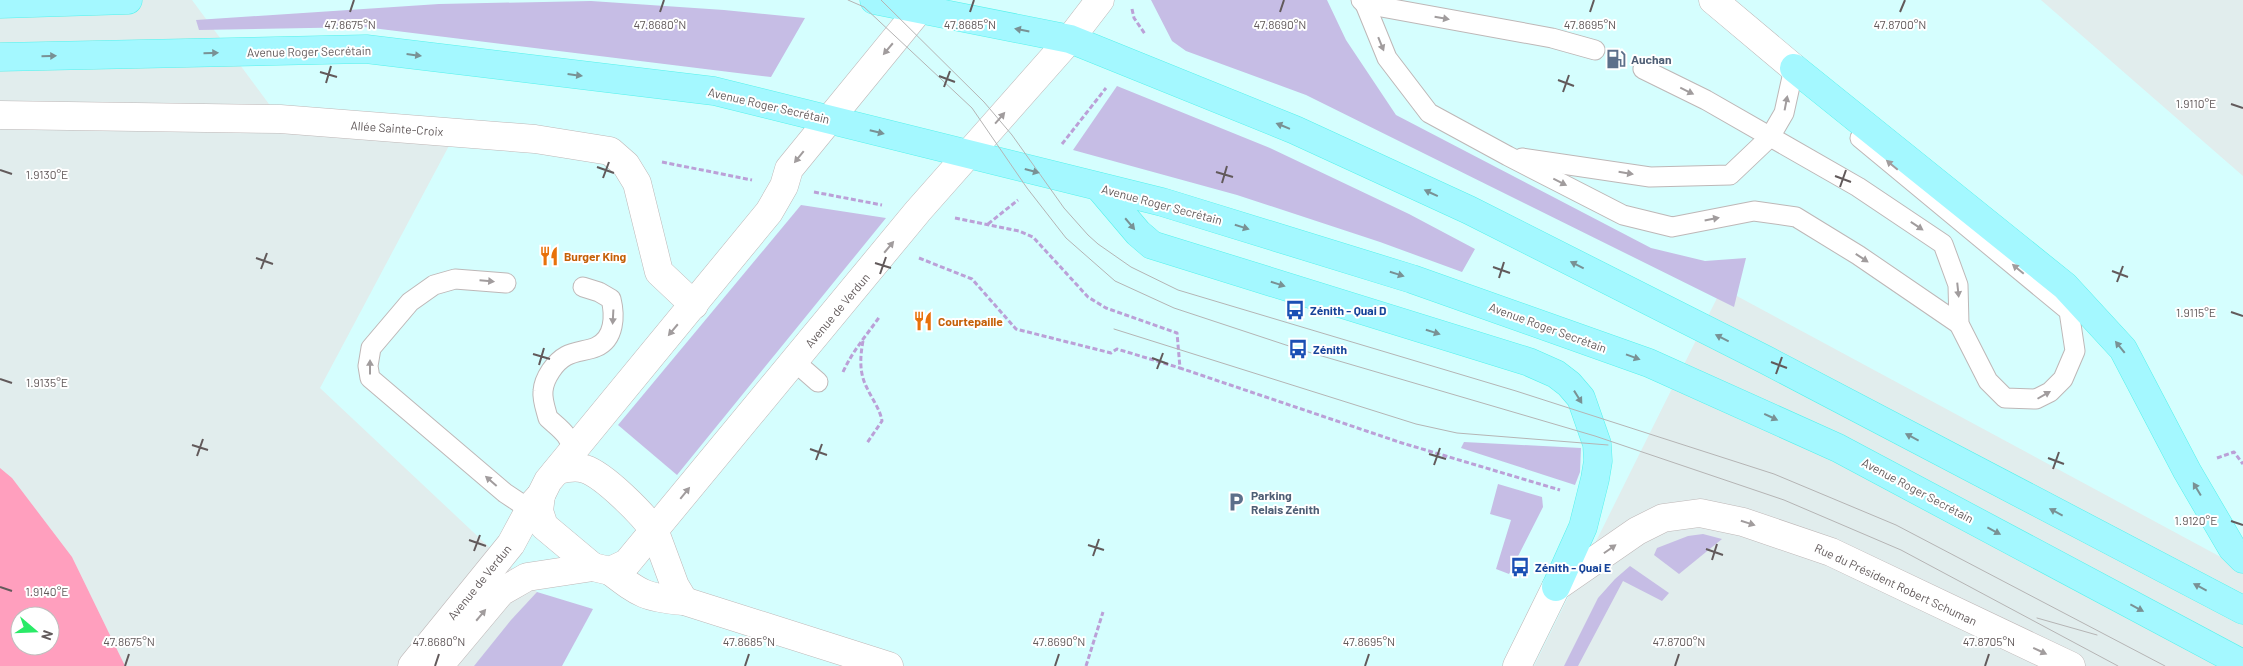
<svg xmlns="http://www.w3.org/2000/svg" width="2243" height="666" font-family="Barlow,sans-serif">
	<rect width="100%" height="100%" fill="#e1eded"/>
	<path fill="#d5fefe" d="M192,0h1849l202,176v393l-521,-281 -188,378h-980v-58l-234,-220 131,-246 -171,-23z"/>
	<g fill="#c6bde5">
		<path d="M1151,0h176l19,40 50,75 255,133 54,13 41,-3 -12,49 -428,-212 -120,-44 -14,-10z"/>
		<path d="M591,1l133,9 81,8 -34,59 -407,-50 -165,3 -3,-10 243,-16z"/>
		<path d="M1117,86l153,62 139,66 66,35 -13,23 -82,-30 -143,-47 -164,-45z"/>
		<path d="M801,205l85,13 -209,257 -59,-50z"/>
		<path d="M1464,442l117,6 -1,24 -5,13 -114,-37z"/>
		<path d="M1498,484l44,13 1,10 -34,67 -13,-5 15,-49 -21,-6z"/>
		<path d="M1703,534l19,5 -43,35 -25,-19 3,-7 31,-12z"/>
		<path d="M1630,566l39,27 -7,8 -39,-20 -45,85h-14l34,-68 17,-19z"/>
		<path d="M537,592l56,17 -31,57h-88l37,-46z"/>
	</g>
	<path fill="#ff9fbe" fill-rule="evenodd" d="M0,468l12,10 60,79 53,109h-125zM20,616h30v30h-30z"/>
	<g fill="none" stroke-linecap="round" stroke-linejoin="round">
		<defs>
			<g id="service">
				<path d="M1361,0l4,4 187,34 43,12"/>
				<path d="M1369,0l-4,4 22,54 42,55 79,43 115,59 49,12 82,-16 42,6 62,38 101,69"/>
				<path d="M1643,69l63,31 152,87 85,57 15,41 1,39 29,57 17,17 31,1 14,-7 13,-13 12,-28 -6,-40 -209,-173"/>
				<path d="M1522,158l128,19 80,-2 40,-38 14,-24 10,-45"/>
				<path d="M506,283l-51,-4 -21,6 -24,17 -39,46 -3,18 2,12 135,115 15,10 12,2"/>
				<path d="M794,361l24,21"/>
				<path d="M572,453c-1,-18 -12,-24 -24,-35 -2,-8 -6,-18 -5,-27 1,-13 12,-29 23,-35 9,-5 21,-5 30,-9 19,-8 19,-32 15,-48l-12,-7 -16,-5"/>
			</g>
			<g id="minor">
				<path d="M0,115l280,4 255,20 75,12 16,14 11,18 22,89 35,33"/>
				<path d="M655,532l20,54 9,15"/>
				<path d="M610,571c30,23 36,27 74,30l205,65"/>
				<path d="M1517,666l39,-79 81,-56 26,-13 37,-5 43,9 88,30 240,114"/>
			</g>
			<g id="tertiary">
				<path d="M1713,0l81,68"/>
				<path d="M555,473l3,-3c8,-2 18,-4 27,-1 19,6 59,46 70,63"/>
				<path d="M541,495l-2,16 5,15 49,41"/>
				<path d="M412,666l99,-122 21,-39 9,-10 7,-14 221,-269 15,-26 5,-17 138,-169"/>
				<path d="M439,666l62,-74 26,-15 66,-10 17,4 17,-8 291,-352 152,-172 30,-39"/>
			</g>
			<g id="primary">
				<path d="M874,0l196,39 225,91 174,80 297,150 477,250"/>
				<path d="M0,4l128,-4"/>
				<path d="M0,57l366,-8 348,42 448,111 250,77 237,84 189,85 405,216"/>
				<path d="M1794,68l271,218 58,63 64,122 45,77 11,11"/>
				<path d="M1099,187l39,46 14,12 377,117 27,12 13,10 12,14 16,46 1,17 -3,18 -12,48 -27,60"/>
			</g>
		</defs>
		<use href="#service" stroke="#beb7b7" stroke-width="21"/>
		<use href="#minor" stroke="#beb7b7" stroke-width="29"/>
		<use href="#tertiary" stroke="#beb7b7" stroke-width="29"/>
		<use href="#primary" stroke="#55f2ec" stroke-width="29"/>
		<g stroke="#bba0d7" stroke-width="3" stroke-dasharray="5 2.5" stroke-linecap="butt">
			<path d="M1132,9l2,9 11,16"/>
			<path d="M1062,144l44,-56"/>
			<path d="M662,162l90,18"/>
			<path d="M814,192l68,13"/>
			<path d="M955,218l64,13 14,6 55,60 18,11 71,25 3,35 222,75 158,47"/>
			<path d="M988,224l30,-24"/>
			<path d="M919,258l53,21 44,50 95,24 6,-4 63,19"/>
			<path d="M863,341c-3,16 -4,32 4,47 5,11 13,21 15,33l-15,22"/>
			<path d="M843,372c10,-22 24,-37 37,-56"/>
			<path d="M2217,458l17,-6 9,12"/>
			<path d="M1086,666l17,-54"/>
		</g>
		<use href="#service" stroke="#fff" stroke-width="19"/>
		<use href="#minor" stroke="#fff" stroke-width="28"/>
		<use href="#tertiary" stroke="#fff" stroke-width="28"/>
		<use href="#primary" stroke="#a4f8ff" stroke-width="28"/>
		<g stroke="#b5b4b4" stroke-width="1">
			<path d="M848,0l16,7 108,101 55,80 39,50 49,43 59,27 124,41 297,87 189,64 117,50 217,116"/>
			<path d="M881,0l103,102 28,33 52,73 24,27 10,9 33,23 47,23 338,101 258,83 122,51 269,141"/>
			<path d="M1114,329l302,95 41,9 151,12"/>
			<path d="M2037,618l60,17"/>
		</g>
	</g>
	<defs><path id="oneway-solid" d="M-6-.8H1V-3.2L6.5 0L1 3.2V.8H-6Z" transform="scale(1.25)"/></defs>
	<g fill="#a19c9d">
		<use href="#oneway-solid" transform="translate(1442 18) rotate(10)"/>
		<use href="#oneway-solid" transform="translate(1381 44) rotate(68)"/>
		<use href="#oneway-solid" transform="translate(888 49) rotate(130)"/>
		<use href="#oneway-solid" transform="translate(1687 91) rotate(26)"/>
		<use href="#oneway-solid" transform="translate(1786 103) rotate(-79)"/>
		<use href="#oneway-solid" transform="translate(1000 118) rotate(-49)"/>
		<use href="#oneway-solid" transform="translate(799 157) rotate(129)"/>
		<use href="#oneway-solid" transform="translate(1892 165) rotate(-140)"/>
		<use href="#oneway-solid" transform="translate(1626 173) rotate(9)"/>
		<use href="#oneway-solid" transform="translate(1560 182) rotate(27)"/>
		<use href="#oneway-solid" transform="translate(1712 219) rotate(-11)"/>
		<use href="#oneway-solid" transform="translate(1917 226) rotate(34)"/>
		<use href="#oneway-solid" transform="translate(889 247) rotate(-50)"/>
		<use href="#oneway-solid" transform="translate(1862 258) rotate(33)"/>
		<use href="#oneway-solid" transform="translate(2018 269) rotate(-140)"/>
		<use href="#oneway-solid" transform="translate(487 281) rotate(5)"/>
		<use href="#oneway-solid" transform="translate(1958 290) rotate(84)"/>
		<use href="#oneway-solid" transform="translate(613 317) rotate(93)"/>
		<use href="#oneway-solid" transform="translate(673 330) rotate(130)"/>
		<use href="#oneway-solid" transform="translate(370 367) rotate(-90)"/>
		<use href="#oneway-solid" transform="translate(2044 395) rotate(-30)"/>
		<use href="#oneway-solid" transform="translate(491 481) rotate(-139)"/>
		<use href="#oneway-solid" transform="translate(685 493) rotate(-51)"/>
		<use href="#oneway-solid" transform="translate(1748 523) rotate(18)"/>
		<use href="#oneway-solid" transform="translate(1610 549) rotate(-35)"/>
		<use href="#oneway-solid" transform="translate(481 615) rotate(-50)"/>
		<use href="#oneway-solid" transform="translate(2040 651) rotate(25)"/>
	</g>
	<g fill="#799194">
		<use href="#oneway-solid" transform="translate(1022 30) rotate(-169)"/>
		<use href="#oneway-solid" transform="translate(211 53) rotate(-1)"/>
		<use href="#oneway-solid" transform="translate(414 55) rotate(7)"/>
		<use href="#oneway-solid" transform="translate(49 56) rotate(-1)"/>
		<use href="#oneway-solid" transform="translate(575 75) rotate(7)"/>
		<use href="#oneway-solid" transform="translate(1283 126) rotate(-158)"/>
		<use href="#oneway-solid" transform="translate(877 132) rotate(14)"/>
		<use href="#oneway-solid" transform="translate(1032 171) rotate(15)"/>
		<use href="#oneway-solid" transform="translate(1431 193) rotate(-155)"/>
		<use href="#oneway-solid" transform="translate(1130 224) rotate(50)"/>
		<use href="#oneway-solid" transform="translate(1242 227) rotate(17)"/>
		<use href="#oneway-solid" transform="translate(1577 265) rotate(-153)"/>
		<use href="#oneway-solid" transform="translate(1397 274) rotate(17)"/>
		<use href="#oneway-solid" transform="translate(1278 284) rotate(17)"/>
		<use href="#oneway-solid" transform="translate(1433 332) rotate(17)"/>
		<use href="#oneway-solid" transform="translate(1722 338) rotate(-153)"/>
		<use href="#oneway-solid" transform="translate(2120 347) rotate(-129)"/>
		<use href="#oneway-solid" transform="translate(1633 357) rotate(20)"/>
		<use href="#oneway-solid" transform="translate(1578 397) rotate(58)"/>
		<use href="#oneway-solid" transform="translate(1771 417) rotate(25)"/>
		<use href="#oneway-solid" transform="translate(1912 437) rotate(-152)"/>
		<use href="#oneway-solid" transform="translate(2197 489) rotate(-121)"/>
		<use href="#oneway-solid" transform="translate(2056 512) rotate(-152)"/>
		<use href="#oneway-solid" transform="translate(1994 531) rotate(28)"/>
		<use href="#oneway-solid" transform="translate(2200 587) rotate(-152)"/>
		<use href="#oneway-solid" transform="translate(2137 608) rotate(28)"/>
	</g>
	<path fill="none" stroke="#625a5b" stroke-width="2" d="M350,12l4,-12M660,12l4,-12M970,12l4,-12M1280,12l4,-12M1590,12l4,-12M1900,12l5,-12M320,72l17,5M939,76l16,6M1558,80l16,6M326,83l5,-17M944,87l6,-16M1563,92l6,-17M2231,104l12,4M597,167l17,6M0,170l12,4M1216,172l17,5M1835,176l16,6M603,178l6,-16M1222,183l5,-17M1840,187l6,-17M256,258l17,6M875,263l16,5M1493,267l17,6M261,269l6,-16M2112,271l16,6M880,274l6,-17M1499,278l5,-16M2117,282l6,-16M2231,312l12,4M533,354l17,5M1152,358l16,6M1771,362l16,6M539,365l5,-17M1157,369l6,-16M1776,374l6,-17M0,379l12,4M192,445l16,5M810,449l17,6M1429,454l17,5M197,456l6,-17M2048,458l16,6M816,460l6,-16M1434,465l6,-17M2053,469l6,-17M2231,521l12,4M469,540l17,6M1088,545l16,5M1706,549l17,6M474,551l6,-16M1093,556l6,-17M1712,560l5,-16M0,587l12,4M125,666l4,-12M435,666l4,-12M745,666l4,-12M1055,666l4,-12M1365,666l4,-12M1675,666l4,-12M1985,666l4,-12"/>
	<defs>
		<symbol id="fuel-bare" viewBox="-9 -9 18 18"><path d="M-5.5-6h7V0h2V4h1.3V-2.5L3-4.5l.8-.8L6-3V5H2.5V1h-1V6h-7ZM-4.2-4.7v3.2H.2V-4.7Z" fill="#5c6f8a" stroke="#fff" stroke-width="2.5" paint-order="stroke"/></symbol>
		<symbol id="restaurant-bare" viewBox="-9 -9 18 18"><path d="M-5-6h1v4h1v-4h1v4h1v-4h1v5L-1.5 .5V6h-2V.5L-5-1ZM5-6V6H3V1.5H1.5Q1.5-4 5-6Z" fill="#e8710a" stroke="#fff" stroke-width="2.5" paint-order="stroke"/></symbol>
		<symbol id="bus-bare" viewBox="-9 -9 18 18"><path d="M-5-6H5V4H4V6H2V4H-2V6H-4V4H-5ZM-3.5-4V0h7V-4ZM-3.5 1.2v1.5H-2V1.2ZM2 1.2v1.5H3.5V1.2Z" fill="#1a4fb4" stroke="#fff" stroke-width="2.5" paint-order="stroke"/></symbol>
		<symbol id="parking-bare" viewBox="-9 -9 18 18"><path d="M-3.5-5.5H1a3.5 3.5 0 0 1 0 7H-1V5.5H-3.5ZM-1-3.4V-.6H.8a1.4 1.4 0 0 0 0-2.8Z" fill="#5c6f8a" stroke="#fff" stroke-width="2.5" paint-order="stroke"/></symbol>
	</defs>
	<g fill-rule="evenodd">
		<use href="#fuel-bare" x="1602" y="45" width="28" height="28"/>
		<use href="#restaurant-bare" x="535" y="242" width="28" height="28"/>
		<use href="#bus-bare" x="1281" y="296" width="28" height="28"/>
		<use href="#restaurant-bare" x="909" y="307" width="28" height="28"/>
		<use href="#bus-bare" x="1284" y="335" width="28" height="28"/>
		<use href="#parking-bare" x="1222" y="488" width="28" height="28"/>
		<use href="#bus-bare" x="1506" y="553" width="28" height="28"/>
	</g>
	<g text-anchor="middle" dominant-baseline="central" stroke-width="4" stroke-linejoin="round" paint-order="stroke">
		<g font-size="12" fill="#625a5b" stroke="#fff">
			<text transform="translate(309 51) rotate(-1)">Avenue Roger Secrétain</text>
			<text transform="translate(769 105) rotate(13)">Avenue Roger Secrétain</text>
			<text transform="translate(397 128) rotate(4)">Allée Sainte-Croix</text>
			<text transform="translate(1162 204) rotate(15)">Avenue Roger Secrétain</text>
			<text transform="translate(837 310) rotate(-50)">Avenue de Verdun</text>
			<text transform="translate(1548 327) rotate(20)">Avenue Roger Secrétain</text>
			<text transform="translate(1918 490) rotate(28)">Avenue Roger Secrétain</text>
			<text transform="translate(479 582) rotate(-51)">Avenue de Verdun</text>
			<text transform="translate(1896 584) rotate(25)">Rue du Président Robert Schuman</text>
		</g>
		<g font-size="12" font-weight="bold" fill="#4e5e75" stroke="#fff" text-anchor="start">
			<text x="1631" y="59">Auchan</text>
			<text x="1251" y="495">Parking<tspan x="1251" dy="14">Relais Zénith</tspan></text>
		</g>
		<g font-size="12" font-weight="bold" fill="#c56008" stroke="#fff" text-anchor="start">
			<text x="564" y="256">Burger King</text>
			<text x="938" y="321">Courtepaille</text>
		</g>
		<g font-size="12" font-weight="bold" fill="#164399" stroke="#fff" text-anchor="start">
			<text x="1310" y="310">Zénith - Quai D</text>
			<text x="1313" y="349">Zénith</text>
			<text x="1535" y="567">Zénith - Quai E</text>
		</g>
	</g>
	<g font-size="12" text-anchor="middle" fill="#625a5b" stroke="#fff" stroke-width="4" stroke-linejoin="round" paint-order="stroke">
		<text x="350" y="29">47.8675°N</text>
		<text x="660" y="29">47.8680°N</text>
		<text x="970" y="29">47.8685°N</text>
		<text x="1280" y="29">47.8690°N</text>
		<text x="1590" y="29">47.8695°N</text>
		<text x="1900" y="29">47.8700°N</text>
		<text x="2196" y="108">1.9110°E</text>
		<text x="47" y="179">1.9130°E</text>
		<text x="2196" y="317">1.9115°E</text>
		<text x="47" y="387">1.9135°E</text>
		<text x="2196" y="525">1.9120°E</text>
		<text x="47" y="596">1.9140°E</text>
		<text x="129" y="646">47.8675°N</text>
		<text x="439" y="646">47.8680°N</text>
		<text x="749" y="646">47.8685°N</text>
		<text x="1059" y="646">47.8690°N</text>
		<text x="1369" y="646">47.8695°N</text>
		<text x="1679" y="646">47.8700°N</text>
		<text x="1989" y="646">47.8705°N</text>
	</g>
	<g transform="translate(35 631) rotate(109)"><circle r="24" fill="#ffffff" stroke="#c0bdbd"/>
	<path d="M0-4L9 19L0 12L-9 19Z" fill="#2aea67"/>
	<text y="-8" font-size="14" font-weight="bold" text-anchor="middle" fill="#625a5b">N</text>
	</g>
</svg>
